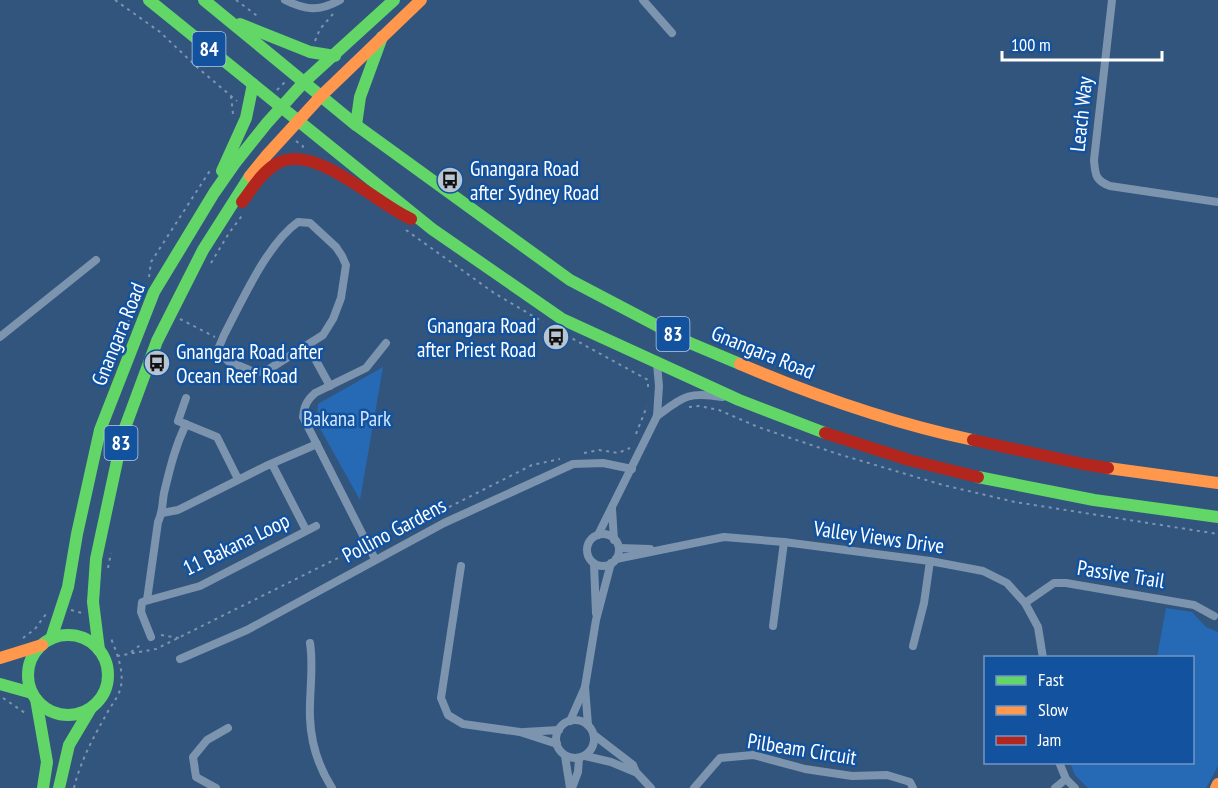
<svg xmlns="http://www.w3.org/2000/svg" width="1218" height="788" font-family="'PT Sans Narrow',sans-serif">
	<rect width="100%" height="100%" fill="#32557e"/>
	<g fill="#2669b4">
		<path d="M383,367l-23,133 -43,-77 1,-19z"/>
		<path d="M1166,608l26,4 14,15 12,5v134l-12,22h-118l-13,-13 -5,-12 122,-1v-104l-35,-1z"/>
	</g>
	<g fill="none" stroke-linecap="round" stroke-linejoin="round">
		<g stroke="#7d94ae" stroke-width="2" stroke-dasharray="3 4.5" stroke-linecap="butt">
			<path d="M115,0l45,32 38,36 39,33"/>
			<path d="M236,0l24,18"/>
			<path d="M315,41l5,-12 13,-15"/>
			<path d="M277,90l9,-9"/>
			<path d="M231,96l2,18"/>
			<path d="M296,141l7,5 -1,4"/>
			<path d="M406,230l88,63 49,29"/>
			<path d="M211,263l18,-30 15,-20"/>
			<path d="M149,277l2,-15 60,-93"/>
			<path d="M180,319l35,18"/>
			<path d="M566,335l82,45v9"/>
			<path d="M117,351l14,-36"/>
			<path d="M689,407l10,-1 20,4 39,17 80,27 105,31 72,17 203,32"/>
			<path d="M636,434l11,-28"/>
			<path d="M584,453l15,-3 19,3 12,-5"/>
			<path d="M374,540l10,-5 16,-3 132,-67 28,-6"/>
			<path d="M108,568l3,-15"/>
			<path d="M71,610l11,3"/>
			<path d="M161,635l18,3"/>
			<path d="M23,638l12,-9 11,-15"/>
			<path d="M131,652l12,-9"/>
			<path d="M117,656l39,-7 202,-101"/>
			<path d="M3,698l22,15"/>
			<path d="M74,788c6,-26 19,-50 32,-73 5,-10 13,-18 15,-29 3,-17 -5,-35 -11,-50"/>
		</g>
		<g stroke="#7d94ae" stroke-width="8">
			<path d="M285,0c20,10 34,12 55,0"/>
			<path d="M643,0l29,33"/>
			<path d="M1112,0l-18,160c1,15 2,21 16,26l108,16"/>
			<path d="M298,222l12,1 26,24 6,9 4,9 -5,33 -8,21 -10,16 -57,36 -12,1 -26,-11 -6,-6 -3,-8 5,-12c18,-34 43,-91 74,-113z"/>
			<path d="M0,337l96,-77"/>
			<path d="M308,346l22,40"/>
			<path d="M186,398l-8,23 39,16 21,42"/>
			<path d="M657,416c26,-19 31,-25 65,-19"/>
			<path d="M272,464l34,66"/>
			<path d="M612,509l2,31"/>
			<path d="M162,513l16,-3 88,-44 51,-22"/>
			<circle cx="603" cy="550" r="16"/>
			<path d="M598,535l59,-119 2,-30 -2,-22"/>
			<path d="M619,548l31,1"/>
			<path d="M375,559l-72,-142c1,-11 4,-17 12,-24l51,-25 20,-25"/>
			<path d="M616,559l108,-22 60,5 146,19 53,10 24,12 18,20 13,24 5,31"/>
			<path d="M594,564l2,49"/>
			<path d="M461,566l-20,132 7,17 15,9 57,8 37,12"/>
			<path d="M147,600l11,-78c5,-10 4,-18 6,-29 6,-25 11,-46 22,-69"/>
			<path d="M1025,603l29,-20h12l128,22 20,11"/>
			<path d="M773,626l11,-84"/>
			<path d="M151,637l-10,-25 1,-10 58,-16 116,-60"/>
			<path d="M310,643c4,25 -1,49 0,75 1,26 8,48 22,70"/>
			<path d="M913,646l11,-43 6,-42"/>
			<path d="M180,659l67,-29 197,-107 129,-59 30,-1 29,6"/>
			<path d="M585,687l3,38"/>
			<circle cx="575" cy="739" r="19"/>
			<path d="M570,721l15,-34 11,-67 15,-57"/>
			<path d="M524,732l35,-2"/>
			<path d="M594,735l39,30 3,7 15,16"/>
			<path d="M565,756l5,32"/>
			<path d="M585,756l26,6 24,10"/>
			<path d="M1059,762l7,17 9,9"/>
			<path d="M216,788l-20,-11 -3,-20 14,-17 21,-12"/>
			<path d="M572,788l6,-16 1,-14"/>
			<path d="M694,788l26,-30 33,-3 52,14 47,7 35,-1 23,7 3,6"/>
			<path d="M1055,788l11,-9"/>
		</g>
		<g stroke="#63d668" stroke-width="12">
			<path d="M149,0l283,229 130,90 177,81 86,33"/>
			<path d="M204,0l152,125 214,155 120,63 50,21"/>
			<path d="M240,24l70,28 25,4"/>
			<path d="M304,82l90,-82"/>
			<path d="M356,125l4,-28 22,-60"/>
			<path d="M222,171l24,-53 7,-34"/>
			<path d="M978,477l116,23 124,17"/>
			<circle cx="68" cy="675" r="40"/>
			<path d="M51,639l17,-52 9,-53 23,-104 54,-138 60,-99 21,-30 32,-40 37,-41"/>
			<path d="M99,650l-6,-48 3,-43 27,-126 34,-92 46,-91 47,-74"/>
			<path d="M0,684l32,9"/>
			<path d="M36,699l11,63 -4,26"/>
			<path d="M59,788l10,-43 22,-37"/>
		</g>
		<g stroke="#ff974d" stroke-width="12">
			<path d="M321,96l100,-96"/>
			<path d="M250,176l17,-21 54,-59"/>
			<path d="M740,364c75,32 153,59 233,76"/>
			<path d="M1108,468l110,15"/>
			<path d="M0,658l42,-13"/>
			<path d="M1216,788l2,-4"/>
		</g>
		<g stroke="#b3261e" stroke-width="12">
			<path d="M242,202c10,-13 19,-29 34,-38 38,-23 100,40 135,55"/>
			<path d="M825,433l84,27 69,17"/>
			<path d="M973,440l110,24 25,4"/>
		</g>
	</g>
	<defs>
		<symbol id="bus-disc" viewBox="-11 -11 22 22"><circle r="9.5" fill="#b7c4d2" stroke="#12529e"/><path d="M-5-6H5V4H4V6H2V4H-2V6H-4V4H-5ZM-3.5-4V0h7V-4ZM-3.5 1.2v1.5H-2V1.2ZM2 1.2v1.5H3.5V1.2Z" fill="#111"/></symbol>
	</defs>
	<g fill-rule="evenodd">
		<use href="#bus-disc" x="435" y="165" width="30" height="30"/>
		<use href="#bus-disc" x="541" y="322" width="30" height="30"/>
		<use href="#bus-disc" x="142" y="348" width="30" height="30"/>
	</g>
	<g text-anchor="middle" dominant-baseline="central" stroke-width="5" stroke-linejoin="round" paint-order="stroke">
		<g fill="#12529e" stroke="#b8cbe2" stroke-width="1.5">
			<rect x="192.5" y="32" width="33" height="34" rx="4.5"/>
			<rect x="656.5" y="317" width="33" height="34" rx="4.5"/>
			<rect x="104.5" y="426" width="33" height="34" rx="4.5"/>
		</g>
		<g font-size="20" font-weight="bold" fill="#fff">
			<text x="209" y="49">84</text>
			<text x="673" y="334">83</text>
			<text x="121" y="443">83</text>
		</g>
		<g font-size="21" fill="#fff" stroke="#12529e">
			<text transform="translate(1081 114) rotate(-84)">Leach Way</text>
			<text transform="translate(118 334) rotate(-68)">Gnangara Road</text>
			<text transform="translate(763 352) rotate(22)">Gnangara Road</text>
			<text transform="translate(394 530) rotate(-28)">Pollino Gardens</text>
			<text transform="translate(879 537) rotate(8)">Valley Views Drive</text>
			<text transform="translate(236 544) rotate(-26)">11 Bakana Loop</text>
			<text transform="translate(1121 574) rotate(9)">Passive Trail</text>
			<text transform="translate(802 749) rotate(9)">Pilbeam Circuit</text>
		</g>
		<g font-size="21" fill="#fff" stroke="#12529e" text-anchor="start">
			<text x="470" y="168">Gnangara Road<tspan x="470" dy="24">after Sydney Road</tspan></text>
			<text x="536" y="325" text-anchor="end">Gnangara Road<tspan x="536" dy="24">after Priest Road</tspan></text>
			<text x="176" y="351">Gnangara Road after<tspan x="176" dy="24">Ocean Reef Road</tspan></text>
		</g>
		<g font-size="21" fill="#d0e6fe" stroke="#12529e">
			<text x="347" y="418">Bakana Park</text>
		</g>
	</g>
	<rect x="984" y="656" width="210" height="108" fill="#12529e" stroke="#7197c5" stroke-width="1.5"/>
	<rect x="996" y="676" width="30" height="9" fill="#63d668" stroke="#7197c5" stroke-width="1.5"/>
	<text x="1038" y="686" font-size="18" fill="#ffffff">Fast</text>
	<rect x="996" y="706" width="30" height="9" fill="#ff974d" stroke="#7197c5" stroke-width="1.5"/>
	<text x="1038" y="716" font-size="18" fill="#ffffff">Slow</text>
	<rect x="996" y="736" width="30" height="9" fill="#b3261e" stroke="#7197c5" stroke-width="1.5"/>
	<text x="1038" y="746" font-size="18" fill="#ffffff">Jam</text>
	<path d="M1002 51v9h160v-9" fill="none" stroke="#ffffff" stroke-width="3"/>
	<text x="1011" y="51" font-size="18" fill="#ffffff" stroke="#12529e" stroke-width="4.5" paint-order="stroke">100 m</text>
</svg>
